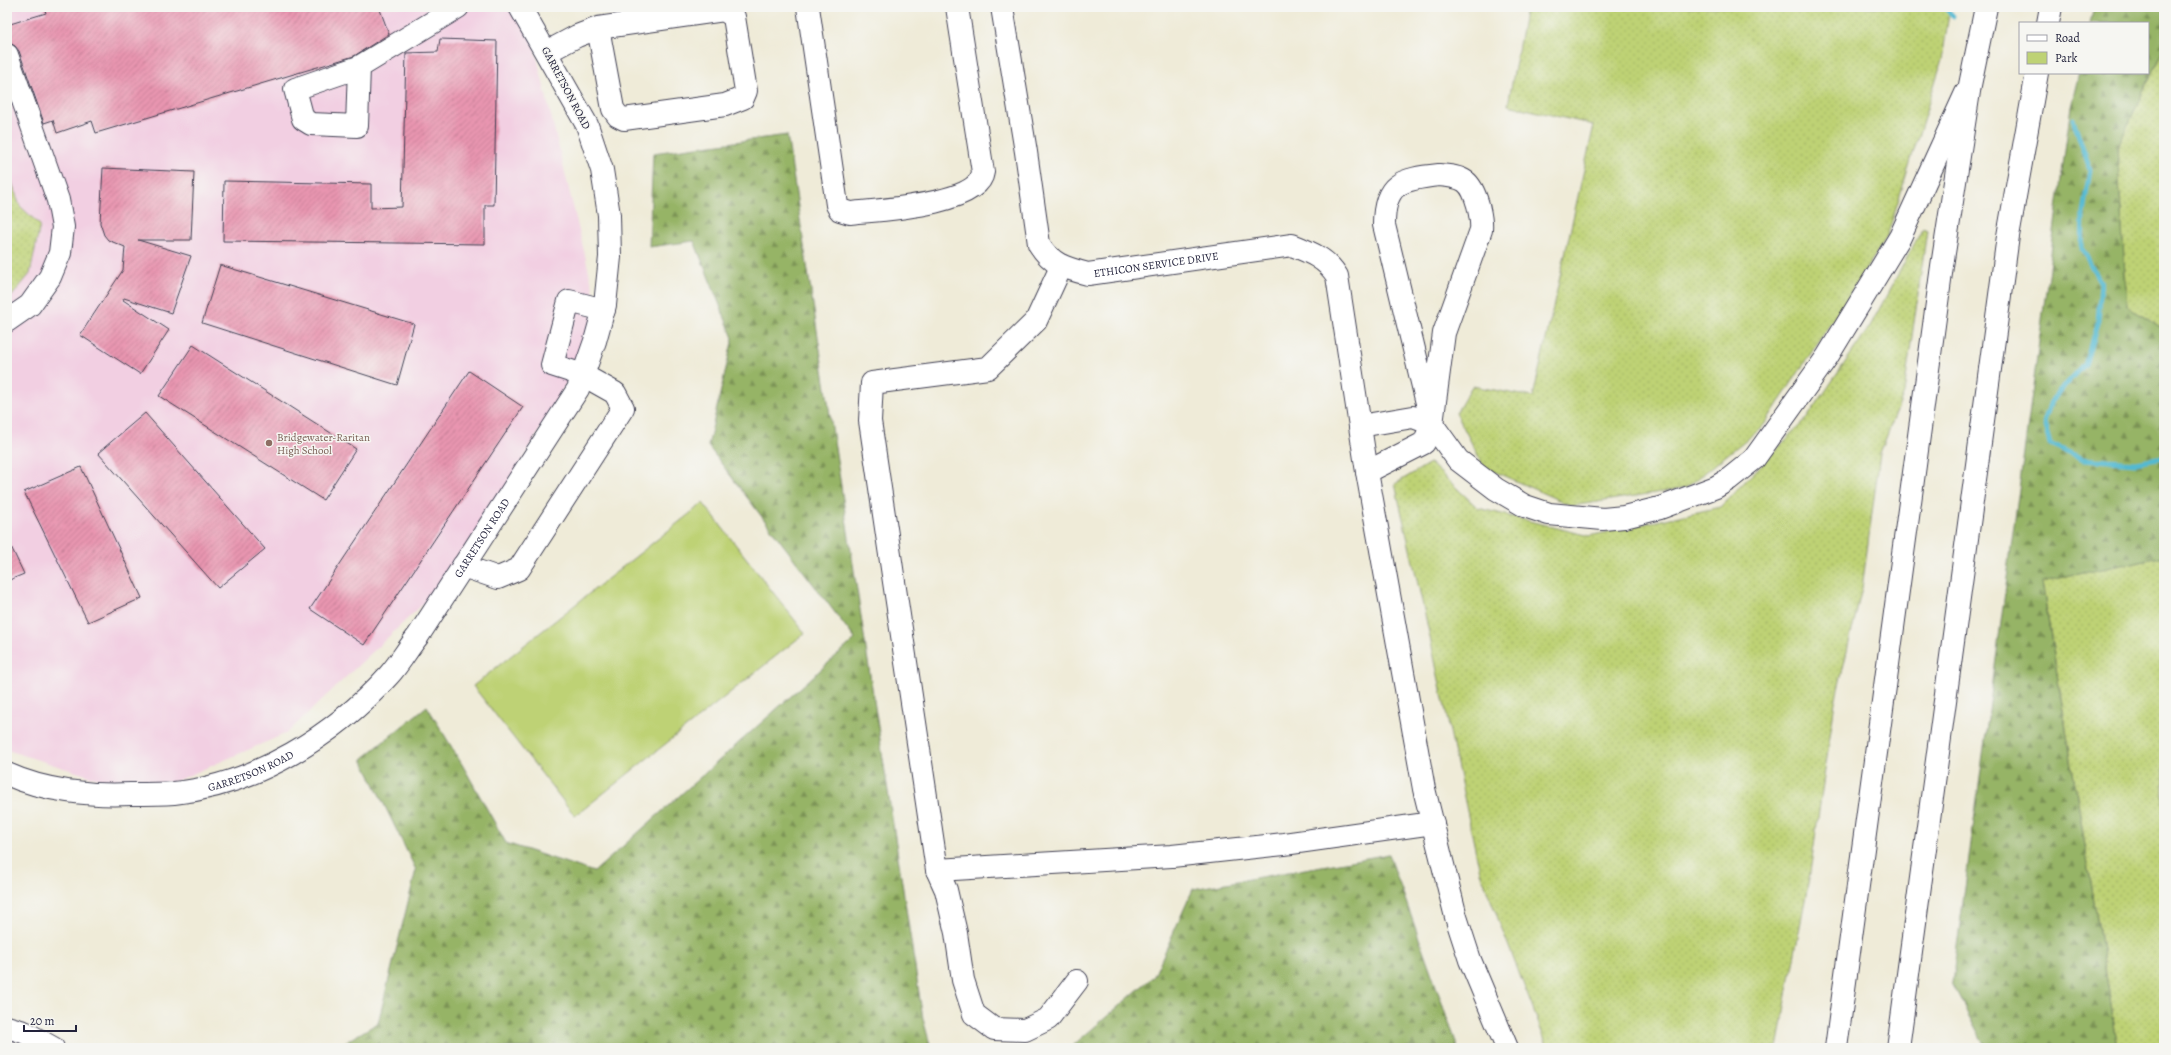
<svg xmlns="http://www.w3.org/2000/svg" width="2171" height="1055" font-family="Alegreya,serif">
	<defs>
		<pattern id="grass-dots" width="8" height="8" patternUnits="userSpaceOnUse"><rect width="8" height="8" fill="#bed275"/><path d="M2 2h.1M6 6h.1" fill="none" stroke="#a3b466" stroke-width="1.8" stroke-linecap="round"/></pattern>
		<pattern id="forest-firs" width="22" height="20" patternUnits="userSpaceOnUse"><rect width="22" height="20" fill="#96b466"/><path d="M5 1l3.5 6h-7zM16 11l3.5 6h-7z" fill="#7a9255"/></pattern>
		<pattern id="building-hatch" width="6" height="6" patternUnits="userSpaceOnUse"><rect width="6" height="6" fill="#e995b0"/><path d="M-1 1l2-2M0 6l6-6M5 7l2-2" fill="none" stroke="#bc7990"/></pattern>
	</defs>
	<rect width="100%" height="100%" fill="#f6f6f2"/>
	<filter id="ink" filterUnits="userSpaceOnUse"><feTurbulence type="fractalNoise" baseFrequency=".025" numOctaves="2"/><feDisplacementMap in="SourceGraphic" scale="8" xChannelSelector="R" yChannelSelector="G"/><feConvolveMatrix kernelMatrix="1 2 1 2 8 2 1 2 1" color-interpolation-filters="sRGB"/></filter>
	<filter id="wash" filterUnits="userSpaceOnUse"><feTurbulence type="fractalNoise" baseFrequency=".012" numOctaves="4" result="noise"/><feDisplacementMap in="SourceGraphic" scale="16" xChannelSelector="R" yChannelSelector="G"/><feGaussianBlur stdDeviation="0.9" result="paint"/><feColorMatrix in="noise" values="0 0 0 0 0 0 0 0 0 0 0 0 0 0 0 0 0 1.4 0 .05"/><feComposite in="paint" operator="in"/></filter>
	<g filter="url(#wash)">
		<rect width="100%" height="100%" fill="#efebd8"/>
		<path fill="#f2cfe2" d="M7,7h513l8,14 73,300 -138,245 -176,167 -141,61 -139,-44z"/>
		<g fill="url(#grass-dots)" stroke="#707a58">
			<path d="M1526,7h424l-8,53 -55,177 -123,188 -78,63 -114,18 -88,-39 -28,-54 16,-27 61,11 61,-272 -86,-20z"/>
			<path d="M2164,47v283l-37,-24 -10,-158z"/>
			<path d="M7,168l13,38 20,19 -10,49 -23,28z"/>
			<path d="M1923,228l4,2 -23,163 -24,60 -18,135 -27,114 -26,177 -32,169h-229l-68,-176 -54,-253 -31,-135 35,-21 48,45 111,28 131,-29 87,-89 63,-92z"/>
			<path d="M2164,556v492h-46l-76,-467z"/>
		</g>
		<g fill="url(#forest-firs)" stroke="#5c6b50">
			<path d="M2094,7h70v40l-47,101 10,158 37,24v226l-122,26 76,466h-132l-34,-65 119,-877 8,-33h69v-50h-58z"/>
			<path d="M787,135l136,884 8,29h-596l43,-25 38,-153 -54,-111 65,-53 36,60 43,77 88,29 261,-233 -147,-193 25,-108 -39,-97 -45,6 4,-94z"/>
			<path d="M1389,854l69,194h-388l84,-72 39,-87z"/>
		</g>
		<path fill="#bed275" stroke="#707a58" d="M703,503l102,130 -230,183 -102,-130z"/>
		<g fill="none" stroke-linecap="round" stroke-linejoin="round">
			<g stroke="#53b9d2" stroke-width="5">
				<path d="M1944,7l9,9"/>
				<path d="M2073,119l17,50 -7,44 -1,36 19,34 -3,38 -13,43 -34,37 -7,22 6,21 33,15 52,4 29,-5"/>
			</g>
		</g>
		<g id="blocks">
			<g fill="url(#building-hatch)">
				<path d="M44,7h335l10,27 -35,22 -13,4 -245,73 -4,-12 -35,12 -4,-13 -9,3 -25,-72 -4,-5 -5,-3 -3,-8v-10l39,-12z"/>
				<path d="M440,39l57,2 -3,164h-9v39l-262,-3 1,-60 147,3v24l31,-1 4,-154 32,-1z"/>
				<path d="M103,168l91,4 -3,68h-53l53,16 -20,57 -47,-15 -1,2 46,30 -29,44 -60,-39 43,-65 2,-23 -17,-7 -4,-5 -4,-12z"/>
				<path d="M220,265l194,59 -17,61 -195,-62z"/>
				<path d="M193,345l163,104 -33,51 -164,-104z"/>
				<path d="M469,371l54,36 -159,238 -54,-36z"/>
				<path d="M145,413l120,136 -47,39 -120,-135z"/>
				<path d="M81,467l61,131 -54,24 -64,-130z"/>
				<path d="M7,538l17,36 -17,7z"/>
			</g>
		</g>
	</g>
	<g filter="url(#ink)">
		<use href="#blocks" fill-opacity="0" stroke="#414053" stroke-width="1"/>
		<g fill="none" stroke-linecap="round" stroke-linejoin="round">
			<defs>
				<g id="minor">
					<path d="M808,7l29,198 3,5 10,3c28,-3 129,-8 133,-41l-26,-165"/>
					<path id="s1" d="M1002,7l24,145 13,92c13,21 26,24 49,30l204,-29c18,7 35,14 45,31l30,196 57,317 32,128 14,43 37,88"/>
					<path d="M547,52l30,-16 21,-8 126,-18 10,7 12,74 -3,7 -18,7 -101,14 -6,-3 -5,-7 -15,-81"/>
					<path d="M7,55l51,145 5,27 -3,26 -10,24 -20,28 -23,16"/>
					<path d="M359,67l-2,59 -46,-2 -8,-5 -8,-30 64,-22 99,-60"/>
					<path d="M1439,175c25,2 32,5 39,30 2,9 4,16 3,25l-37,103 -12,91 -48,-199c0,-42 17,-46 55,-50z"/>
					<path d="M1061,267l-25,54 -48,47 -116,15 -2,38 67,449 9,20 10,43 7,47 11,34 20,15 31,1 23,-11 29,-38"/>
					<path d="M1360,426l53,-9 19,7 26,36 38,29 29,17 24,8 54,5 21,-2 36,-9 56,-21 13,-8 25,-20 73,-102 73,-120 66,-144"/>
					<path d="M1367,472l57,-29 8,-19"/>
					<path d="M463,566l35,12 21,-9 104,-161 -8,-15 -32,-18 -31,-10 17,-64 35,9"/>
					<path id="s2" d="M7,774c37,17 84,22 124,20 14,0 29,0 43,-1 82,-8 161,-58 215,-118 11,-12 19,-27 29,-39l160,-247 17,-48 10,-36 5,-48 -1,-42 -7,-45 -15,-45 -67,-118"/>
					<path d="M937,870l235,-14 112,-12 149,-21"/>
					<path d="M7,1027l17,5 29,16"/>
				</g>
				<g id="highway">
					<path d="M2048,23l3,-16"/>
					<path d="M1836,1048l106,-782 28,-181 16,-78"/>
					<path d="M1898,1048l110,-812 29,-163"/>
				</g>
			</defs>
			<use href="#minor" stroke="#414053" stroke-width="24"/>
			<use href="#highway" stroke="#414053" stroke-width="24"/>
			<use href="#minor" stroke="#fff" stroke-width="22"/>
			<use href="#highway" stroke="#fff" stroke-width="22"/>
		</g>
	</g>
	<circle fill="#8d6e63" stroke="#f6f6f2" stroke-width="1.5" cx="269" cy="443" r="4"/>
	<g text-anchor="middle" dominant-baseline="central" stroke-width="3" stroke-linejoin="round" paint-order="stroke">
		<g font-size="11" fill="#22223b" stroke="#f6f6f2">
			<text transform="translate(566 88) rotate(62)">GARRETSON ROAD</text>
			<text stroke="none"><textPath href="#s1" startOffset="368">ETHICON SERVICE DRIVE</textPath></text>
			<text stroke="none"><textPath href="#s2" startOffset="586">GARRETSON ROAD</textPath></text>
			<text stroke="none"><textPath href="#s2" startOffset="250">GARRETSON ROAD</textPath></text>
		</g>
		<g font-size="11" fill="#785e54" stroke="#f6f6f2" text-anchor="start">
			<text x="277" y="437">Bridgewater-Raritan<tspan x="277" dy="13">High School</tspan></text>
		</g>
	</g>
	<rect width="2171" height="1055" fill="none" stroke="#f6f6f2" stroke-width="24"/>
	<rect x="2019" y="22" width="130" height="52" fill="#f6f6f2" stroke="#a1a1a9"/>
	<rect x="2027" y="35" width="20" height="6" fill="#ffffff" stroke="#a1a1a9"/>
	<text x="2055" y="42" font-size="12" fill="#22223b">Road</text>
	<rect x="2027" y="52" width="20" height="12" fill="#bed275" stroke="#a1a1a9"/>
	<text x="2055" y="62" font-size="12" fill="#22223b">Park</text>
	<path d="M24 1025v6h52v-6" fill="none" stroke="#22223b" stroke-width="2"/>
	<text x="30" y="1025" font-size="12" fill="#22223b" stroke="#f6f6f2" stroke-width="3" paint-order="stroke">20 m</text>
</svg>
